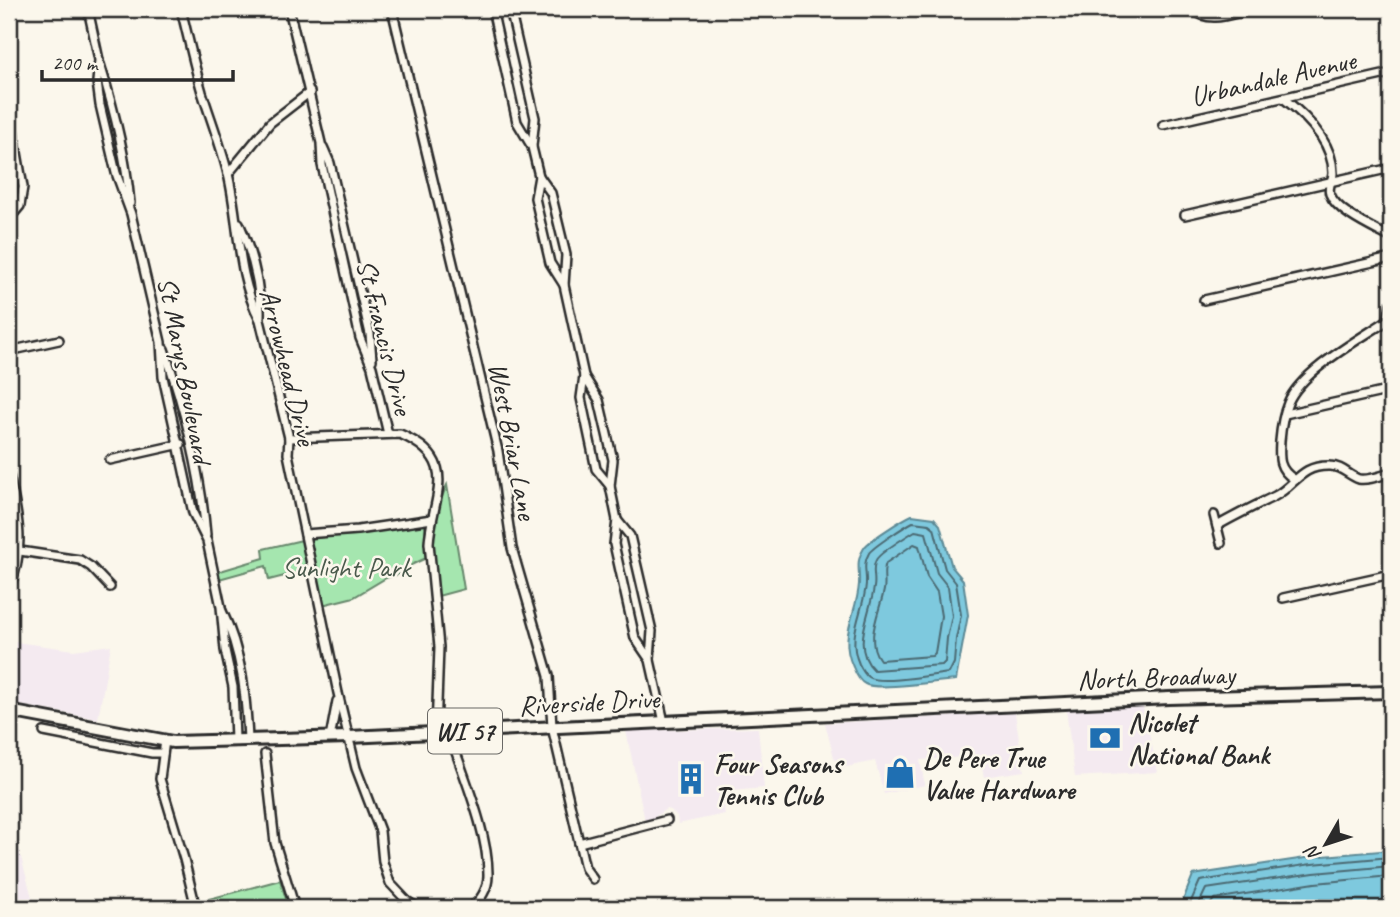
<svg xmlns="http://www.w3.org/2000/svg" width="1400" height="917" font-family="Caveat,sans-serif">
	<rect width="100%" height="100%" fill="#fbf7ec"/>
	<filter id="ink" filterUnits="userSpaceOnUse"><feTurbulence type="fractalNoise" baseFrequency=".0143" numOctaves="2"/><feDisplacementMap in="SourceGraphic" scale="14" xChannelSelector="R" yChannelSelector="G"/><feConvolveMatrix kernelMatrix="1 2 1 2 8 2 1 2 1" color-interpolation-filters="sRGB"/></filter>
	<g filter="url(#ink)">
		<g fill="#f4eaf0">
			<path d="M9,641l65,9 37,-5 -13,74 -89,-16z"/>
			<path d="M1143,707l15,65 -83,5 -9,-67z"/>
			<path d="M1015,713l9,58 -40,6 -4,-21 -60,4 5,25 -41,9 -9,-33 -38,8 -12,-46z"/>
			<path d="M758,728l6,60 -43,4 4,22 -47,10 -1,-8 -6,-6 -5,-1 -14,10 -7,2 -19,-90z"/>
			<path d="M9,814l26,94h-26z"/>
		</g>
		<g fill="#a5e6af" stroke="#68886d" stroke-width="2">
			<path d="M447,485l17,104 -26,7c-7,-39 -8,-75 9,-111z"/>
			<path d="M425,524l1,34 -15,7 -12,9 -13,4 -32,19 -32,8 -14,-69 48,-1z"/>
			<path d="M302,540l6,30 -39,10 -3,-14 -47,13 -2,-7 47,-14 -1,-9z"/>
			<path d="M280,880l9,28h-89l-2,-6z"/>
		</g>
		<g fill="#7ec9de" stroke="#5d8a96" stroke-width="2">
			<path d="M912,515l22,3 6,7 12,42 11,13 5,35 -12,65c-17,1 -78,11 -91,4 -5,-2 -10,-12 -12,-17 -15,-32 4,-52 6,-83 1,-15 -4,-22 5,-36 4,-7 39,-29 48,-33z"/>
			<path d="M1391,850v58h-211l13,-33 119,-18z"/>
		</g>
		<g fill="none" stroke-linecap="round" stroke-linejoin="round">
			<g stroke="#4c6a73" stroke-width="2">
				<path d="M913,522l16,2 5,4 11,41 11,14 5,32 -5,24 -2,24 -5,10c-16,2 -69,12 -81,4 -4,-3 -7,-9 -9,-13 -13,-29 5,-52 7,-80 1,-12 -4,-19 3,-31 4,-6 36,-27 44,-31z"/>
				<path d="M915,531l11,2 11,40 11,14 4,29 -5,22 -2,24 -3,3 -68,5c-24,-23 -3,-56 0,-83 2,-10 -3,-18 2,-27 3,-7 31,-24 39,-29z"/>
				<path d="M914,544l5,2 8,31 10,15 4,24 -6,37 -3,3 -52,4c-16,-20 0,-48 4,-70 2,-9 -2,-18 2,-27z"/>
				<path d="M1188,908l12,-27 112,-17 79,-7"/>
				<path d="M1197,908l9,-19 108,-16 77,-7"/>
				<path d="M1208,908l6,-9 101,-16 76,-7"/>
			</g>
			<defs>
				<g id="minor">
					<path d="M88,9l11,51 -2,22 3,23 16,68 15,41 30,128 2,35 15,67 15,69 14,28 14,66 4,43 8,37 2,53"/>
					<path d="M181,9c7,28 13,56 21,83 9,28 19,54 26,82 12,50 8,100 32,146l29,118 -1,16 50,239 18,75 24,63 3,31 7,21 17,18 11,7"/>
					<path d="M289,9l32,134 1,22 38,173 12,29 16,67"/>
					<path d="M392,9l106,442 14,97 37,128 3,51 33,141 8,11"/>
					<path d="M492,9l25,113 15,25 7,29 -4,22 15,65 14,22 20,91 -3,22 15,71 14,17 7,34 -3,24 21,94 15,22 14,62"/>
					<path d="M510,9l25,109 -3,28"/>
					<path d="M1193,9c16,16 40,4 60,0"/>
					<path d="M100,64c14,45 26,92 30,139"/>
					<path d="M1283,98c22,17 50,44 50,75 0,7 -6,14 -3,21 6,18 45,35 61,44"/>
					<path d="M9,106l14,81 -3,19 -11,13"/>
					<path d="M1163,125l228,-52"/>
					<path d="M323,147l7,16 40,171 2,26"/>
					<path d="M228,174l42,-51 40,-31"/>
					<path d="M539,176l12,17 15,62 -2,30"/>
					<path d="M1185,215l206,-47"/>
					<path d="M239,223c13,30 22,61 21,94"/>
					<path d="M1204,300l187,-42"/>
					<path d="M1391,321l-3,-1 3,-16"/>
					<path d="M164,349c20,56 37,126 42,186"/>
					<path d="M9,351l50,-11"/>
					<path d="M584,376l15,24 14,60 -3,26"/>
					<path d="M1285,414l106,-24"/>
					<path d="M289,438l111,-4c62,27 32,61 29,109l10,104 -3,85"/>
					<path d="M110,460l71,-16"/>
					<path d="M9,475c9,40 17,74 0,114"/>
					<path d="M1294,479c-16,-10 -15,-21 -14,-38 1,-12 3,-26 8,-38 13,-32 72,-64 100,-83"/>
					<path d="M1214,515l7,28"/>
					<path d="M617,520l13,16 22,95 -2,28"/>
					<path d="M1217,526c19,-11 38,-20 58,-30 21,-11 25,-31 55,-30 12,0 19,10 29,13 10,2 23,-4 32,-6"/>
					<path d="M305,534l53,-4 74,-11"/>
					<path d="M20,551l60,9 11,7 19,20"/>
					<path d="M1283,598l108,-24"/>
					<path d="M222,611c20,41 24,85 26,129"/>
					<path d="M44,732l108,21h11"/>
					<path d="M449,732c13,41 40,101 39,144 0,12 -7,25 -18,32"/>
					<path d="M330,738l7,-37"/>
					<path d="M165,740l-5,39 24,80 12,49"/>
					<path d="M265,754l10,89 20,65"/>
					<path d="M579,843l88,-23"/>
				</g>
				<path id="primary" d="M9,711l164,31 176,-5 820,-39 222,-6"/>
			</defs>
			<use href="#minor" stroke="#2b2b2b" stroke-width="12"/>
			<use href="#primary" stroke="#2b2b2b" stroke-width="16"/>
			<use href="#minor" stroke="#fbf7ec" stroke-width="7"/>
			<use href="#primary" stroke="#fbf7ec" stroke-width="10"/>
		</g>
	</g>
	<defs>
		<symbol id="bank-bare" viewBox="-9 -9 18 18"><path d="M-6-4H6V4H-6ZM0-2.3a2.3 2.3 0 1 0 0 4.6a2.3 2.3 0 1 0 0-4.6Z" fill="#1f6fb2" stroke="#fbf7ec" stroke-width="2.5" paint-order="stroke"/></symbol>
		<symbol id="shop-bare" viewBox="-9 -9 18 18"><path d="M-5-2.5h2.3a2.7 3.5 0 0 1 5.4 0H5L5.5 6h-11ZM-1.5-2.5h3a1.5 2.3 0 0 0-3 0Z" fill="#1f6fb2" stroke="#fbf7ec" stroke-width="2.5" paint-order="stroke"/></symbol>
		<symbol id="building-bare" viewBox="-9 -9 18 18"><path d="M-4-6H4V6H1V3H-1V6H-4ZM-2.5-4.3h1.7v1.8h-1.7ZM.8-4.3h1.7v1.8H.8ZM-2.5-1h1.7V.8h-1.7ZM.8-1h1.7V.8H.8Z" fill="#1f6fb2" stroke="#fbf7ec" stroke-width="2.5" paint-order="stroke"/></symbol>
	</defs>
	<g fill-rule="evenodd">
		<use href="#bank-bare" x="1083" y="716" width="44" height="44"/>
		<use href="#shop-bare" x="878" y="751" width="44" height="44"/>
		<use href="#building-bare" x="669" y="757" width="44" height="44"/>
	</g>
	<g text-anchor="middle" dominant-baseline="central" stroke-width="5" stroke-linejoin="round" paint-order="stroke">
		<rect fill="#fbf7ec" stroke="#696865" stroke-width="2" x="428" y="708.5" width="74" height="45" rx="5"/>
		<g font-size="26" font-weight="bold" fill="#2b2b2b">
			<text x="465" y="731">WI 57</text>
		</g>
		<g font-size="28" fill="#2b2b2b" stroke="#fbf7ec">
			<text transform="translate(1273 78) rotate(-13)">Urbandale Avenue</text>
			<text transform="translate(385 337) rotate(76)">St Francis Drive</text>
			<text transform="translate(288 367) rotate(76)">Arrowhead Drive</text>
			<text transform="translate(185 370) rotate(79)">St Marys Boulevard</text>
			<text transform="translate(513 441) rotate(79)">West Briar Lane</text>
			<text transform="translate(1156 677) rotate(-2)">North Broadway</text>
			<text transform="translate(589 702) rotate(-3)">Riverside Drive</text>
		</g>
		<g font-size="28" fill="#4a5a4c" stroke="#fbf7ec">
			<text x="346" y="567">Sunlight Park</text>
		</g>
		<g font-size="28" font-weight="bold" fill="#2b2b2b" stroke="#fbf7ec" text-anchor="start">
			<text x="1128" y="722">Nicolet<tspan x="1128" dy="32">National Bank</tspan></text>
			<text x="923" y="757">De Pere True<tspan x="923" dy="32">Value Hardware</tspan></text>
			<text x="714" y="763">Four Seasons<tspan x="714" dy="32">Tennis Club</tspan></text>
		</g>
	</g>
	<rect width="1400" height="917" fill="none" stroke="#fbf7ec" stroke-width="35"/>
	<rect x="18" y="18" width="1365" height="882" fill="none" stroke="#2b2b2b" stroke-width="2.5" filter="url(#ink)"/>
	<g transform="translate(1326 844) rotate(231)" stroke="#fbf7ec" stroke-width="5" paint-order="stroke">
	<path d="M0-5L12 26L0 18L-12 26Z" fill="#2b2b2b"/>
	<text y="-10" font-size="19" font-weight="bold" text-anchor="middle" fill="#2b2b2b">N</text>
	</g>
	<path d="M42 70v10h191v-10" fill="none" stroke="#2b2b2b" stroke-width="3.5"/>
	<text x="52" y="70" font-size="21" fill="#2b2b2b" stroke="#fbf7ec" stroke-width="5" paint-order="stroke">200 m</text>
</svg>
